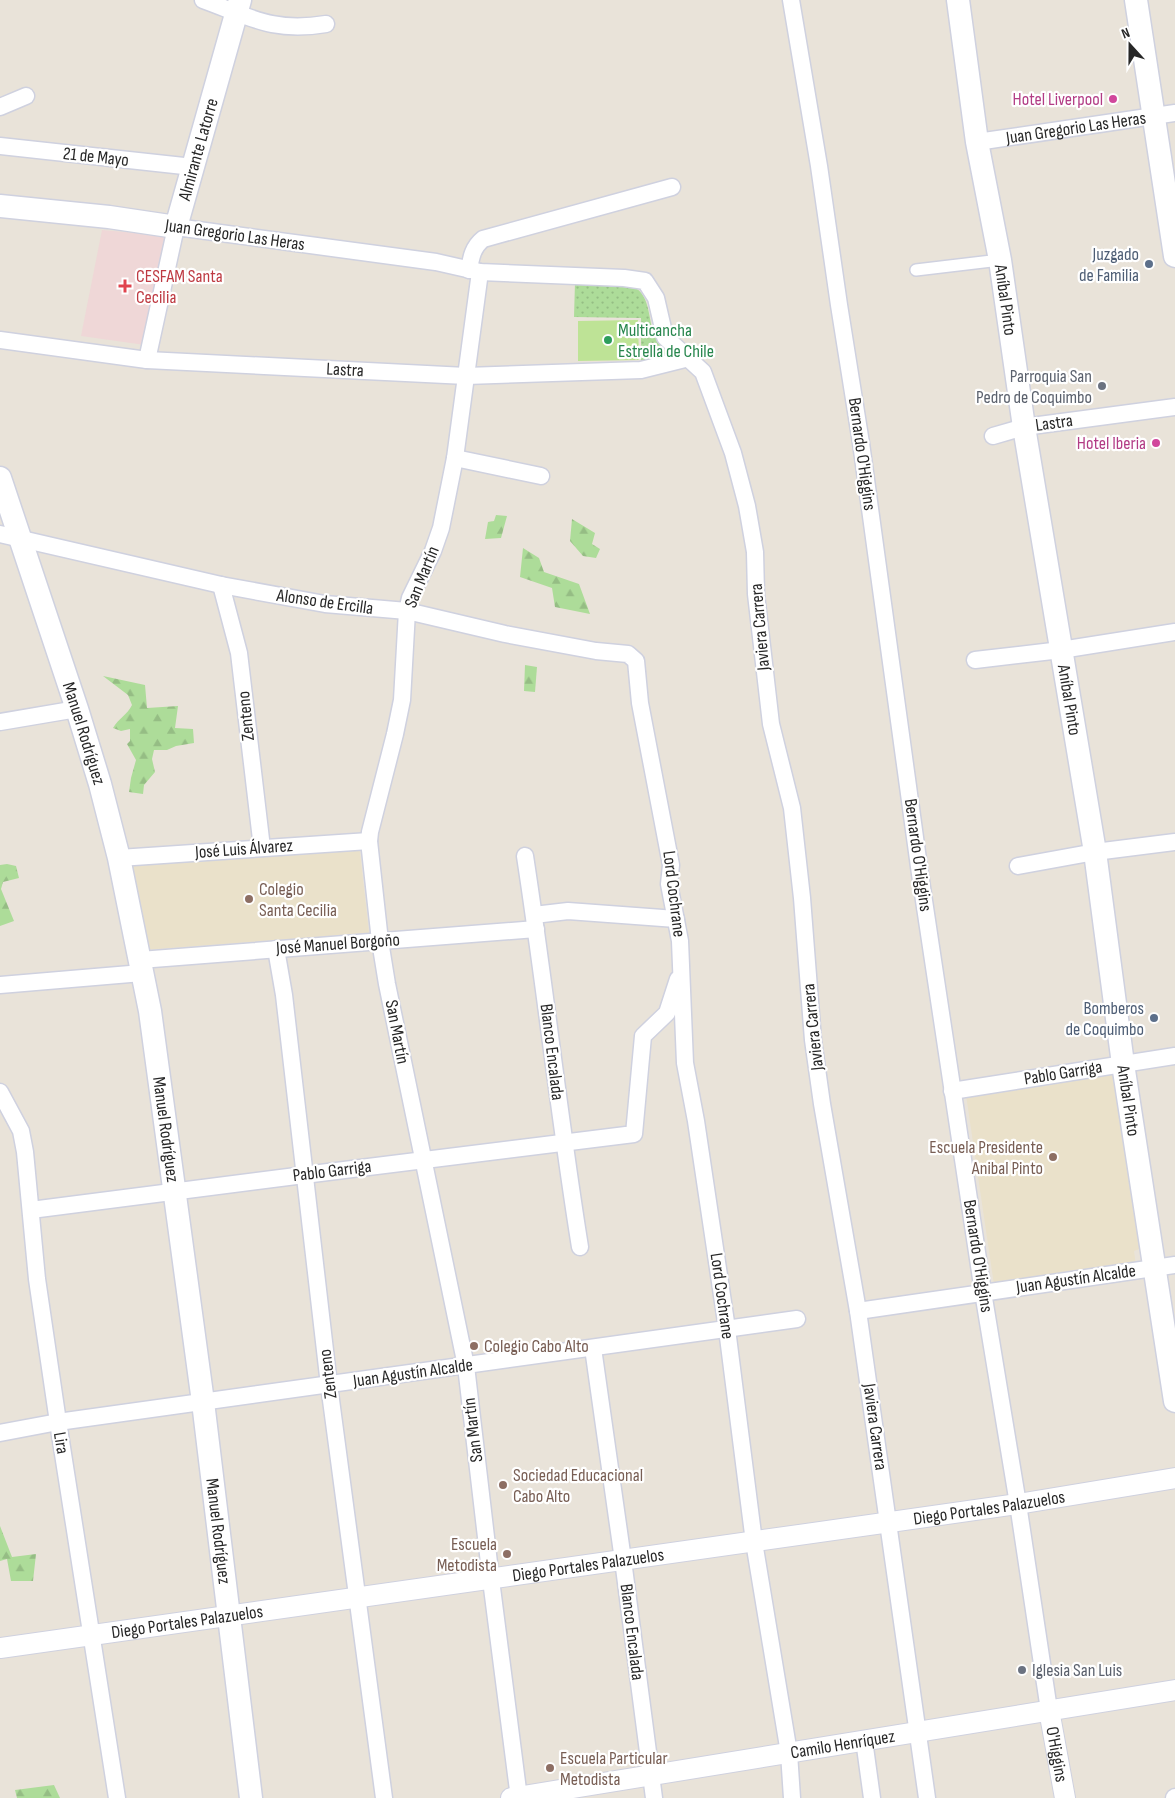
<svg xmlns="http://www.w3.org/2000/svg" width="1175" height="1798" font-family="'Sofia Sans Condensed',sans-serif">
	<defs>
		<pattern id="green-dots" width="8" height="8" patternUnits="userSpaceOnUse" patternTransform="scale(1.25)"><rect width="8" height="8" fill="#addc99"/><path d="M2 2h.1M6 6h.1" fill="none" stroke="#95bd84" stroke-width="1.8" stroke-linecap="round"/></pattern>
		<pattern id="forest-firs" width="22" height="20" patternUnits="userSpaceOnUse" patternTransform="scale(1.25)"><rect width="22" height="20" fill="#addc99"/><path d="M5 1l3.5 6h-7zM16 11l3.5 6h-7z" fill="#95bd84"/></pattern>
	</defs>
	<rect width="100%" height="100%" fill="#e9e3d9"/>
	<g fill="#eae1ca">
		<path d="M359,844l10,89 -226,17 -17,-86z"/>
		<path d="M1118,1069l24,179 -8,3 2,14 -142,20 -28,-190z"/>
	</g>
	<path fill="#efd7d7" d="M102,230l69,6 -26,109 -64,-9z"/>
	<path fill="url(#green-dots)" d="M575,282c14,0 42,-1 54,3 23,7 18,34 26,52 4,8 10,12 14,19l-28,7v-45l-67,-1z"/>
	<g fill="url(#forest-firs)">
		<path d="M496,515l11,1 -6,22 -16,1 3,-17 6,-1z"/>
		<path d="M572,519l23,14 -3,11 8,5 -4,9 -13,-2 -13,-15z"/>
		<path d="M523,548l16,10 5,14 35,12 11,30 -35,-7 -3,-19 -32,-11z"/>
		<path d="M525,665l12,2 -2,25 -11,-1z"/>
		<path d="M103,676l42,9 2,23 31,-2 -3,22 18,1 1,14 -18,3 -9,4h-13l-2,9 3,13 -11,13 -1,9 -14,-2 2,-14 5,-18 -9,-16 3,-3v-12l-9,2 -8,-3c6,-10 14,-13 19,-23l-4,-10z"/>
		<path d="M7,864l9,2 3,12 -16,4 -2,7 13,32 -14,5v-61z"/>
		<path d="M0,1526l12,31 24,-3 -3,27h-22l-4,-22 -7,2z"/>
		<path d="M54,1785l6,13h-43l-2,-8z"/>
	</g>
	<path fill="#bee396" d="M638,320l1,40 -61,1v-40z"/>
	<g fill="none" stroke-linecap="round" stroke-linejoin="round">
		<defs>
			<path id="pedestrian" d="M916,270l84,-10"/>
			<g id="minor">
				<path d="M203,0c47,17 70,33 123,24"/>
				<path d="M791,0l28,166 20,139 22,138 59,431 63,418 35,212 31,206"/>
				<path d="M0,107l26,-11"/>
				<path id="s1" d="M977,142l198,-29"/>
				<path d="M0,146l193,21"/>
				<path d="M469,270c2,-13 4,-23 14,-31l189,-52"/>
				<path d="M480,272l-25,186 -14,70 -8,23 -23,47 -3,13 -5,89 -7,34 -25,98 -1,9 11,100 7,43 79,382 25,214 28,218"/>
				<path d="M0,340l147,20 319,16 175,-6 48,-12"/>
				<path d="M147,360l29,-133 260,35 44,10 144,6 21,3 11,17 9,39 38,35 30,81 14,53 8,46 1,42 15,130 21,84 10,90 11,142 9,64 36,207 69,487"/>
				<path d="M993,436l31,-9 151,-20"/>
				<path d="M455,458l86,18"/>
				<path d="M0,534l221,51 104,19 82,7 98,23 91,17 32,3 8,7 4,42 31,162 -2,19 11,57 5,122 11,58 31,208 27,213 35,211 3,45"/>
				<path d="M221,585l18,68 23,195"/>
				<path d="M975,660l86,-10 114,-18"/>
				<path d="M0,722l77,-13"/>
				<path d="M525,856c20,130 34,261 55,391"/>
				<path d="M119,858l250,-17"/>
				<path d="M1018,866l77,-14 80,-10"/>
				<path d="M534,915l34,-4 108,8"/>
				<path d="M276,949l8,46 45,390 55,413"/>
				<path d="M140,960l396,-31"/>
				<path d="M0,985l142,-12"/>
				<path d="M952,1091l223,-35"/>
				<path d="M0,1092l21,39 4,21 12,127 21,143 59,376"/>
				<path d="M31,1210l273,-35 330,-41 9,-98 24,-23 11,-34"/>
				<path d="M858,1311l317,-46"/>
				<path d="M593,1348l30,212 31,238"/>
				<path d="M0,1433l58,-11 739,-103"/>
				<path d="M864,1740l8,58"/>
				<path d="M1174,1798l1,-1"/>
			</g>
			<g id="tertiary">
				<path id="s2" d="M0,1648l1018,-144 157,-26"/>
				<path id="s3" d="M1049,1710l16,88"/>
				<path id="s4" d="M511,1798l664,-108"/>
			</g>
			<g id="secondary">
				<path id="s5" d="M958,0l19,142 23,118 24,167 71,425 28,212 52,337"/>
				<path d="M1136,0l39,256"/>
				<path id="s6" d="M0,206l109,11 67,10 64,-227"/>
				<path id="s7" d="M0,478l77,231 23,75 19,74 31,153 53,391 48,396"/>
			</g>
		</defs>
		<use href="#pedestrian" stroke="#cfd1df" stroke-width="14"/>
		<use href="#minor" stroke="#cfd1df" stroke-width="19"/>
		<use href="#tertiary" stroke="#cfd1df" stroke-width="22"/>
		<use href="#secondary" stroke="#cfd1df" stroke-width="25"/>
		<use href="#pedestrian" stroke="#fff" stroke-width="11"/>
		<use href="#minor" stroke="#fff" stroke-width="16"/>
		<use href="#tertiary" stroke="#fff" stroke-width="20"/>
		<use href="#secondary" stroke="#fff" stroke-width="22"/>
	</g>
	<g fill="#d1479c" stroke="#fff" stroke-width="2">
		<circle cx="1113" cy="99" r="5"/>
		<circle cx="1156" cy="443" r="5"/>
	</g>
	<g fill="#5c6f8a" stroke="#fff" stroke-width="2">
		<circle cx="1149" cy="264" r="5"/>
		<circle cx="1154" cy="1018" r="5"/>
	</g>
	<path fill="#e0444e" stroke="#fff" stroke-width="2" d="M122.5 278.5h5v5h5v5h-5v5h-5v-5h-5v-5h5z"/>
	<circle fill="#2e9e5b" stroke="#fff" stroke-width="2" cx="608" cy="340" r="5"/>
	<g fill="#6b7280" stroke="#fff" stroke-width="2">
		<circle cx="1102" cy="386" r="5"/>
		<circle cx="1022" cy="1670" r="5"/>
	</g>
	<g fill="#8d6e63" stroke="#fff" stroke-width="2">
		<circle cx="249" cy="899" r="5"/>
		<circle cx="1053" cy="1157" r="5"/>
		<circle cx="474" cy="1346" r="5"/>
		<circle cx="503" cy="1485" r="5"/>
		<circle cx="507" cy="1554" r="5"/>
		<circle cx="550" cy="1768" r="5"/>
	</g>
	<g text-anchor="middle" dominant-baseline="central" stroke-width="4.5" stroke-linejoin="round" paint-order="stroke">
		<g font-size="18" fill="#b23c85" stroke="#fff" text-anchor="end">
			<text x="1103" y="99">Hotel Liverpool</text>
			<text x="1146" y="443">Hotel Iberia</text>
		</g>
		<g font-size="18" fill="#272727" stroke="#fff">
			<text stroke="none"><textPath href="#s1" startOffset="100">Juan Gregorio Las Heras</textPath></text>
			<text stroke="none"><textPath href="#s6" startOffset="258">Almirante Latorre</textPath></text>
			<text transform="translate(96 157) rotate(6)">21 de Mayo</text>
			<text transform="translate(235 235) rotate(8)">Juan Gregorio Las Heras</text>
			<text stroke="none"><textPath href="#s5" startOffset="304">Aníbal Pinto</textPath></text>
			<text transform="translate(345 370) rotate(3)">Lastra</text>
			<text transform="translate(1054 423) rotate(-8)">Lastra</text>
			<text transform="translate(862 454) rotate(82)">Bernardo O'Higgins</text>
			<text transform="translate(422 577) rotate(-68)">San Martín</text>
			<text transform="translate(325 602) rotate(8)">Alonso de Ercilla</text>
			<text transform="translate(760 627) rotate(-95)">Javiera Carrera</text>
			<text stroke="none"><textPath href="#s5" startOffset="709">Aníbal Pinto</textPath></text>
			<text transform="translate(246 716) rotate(-96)">Zenteno</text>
			<text stroke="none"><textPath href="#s7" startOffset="269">Manuel Rodríguez</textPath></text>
			<text transform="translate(244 849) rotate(-4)">José Luis Álvarez</text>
			<text transform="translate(918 855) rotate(82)">Bernardo O'Higgins</text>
			<text transform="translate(674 894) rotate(83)">Lord Cochrane</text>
			<text transform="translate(338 944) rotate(-4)">José Manuel Borgoño</text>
			<text transform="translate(813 1027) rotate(-96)">Javiera Carrera</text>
			<text transform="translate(397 1032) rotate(79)">San Martín</text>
			<text transform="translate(552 1052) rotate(83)">Blanco Encalada</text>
			<text transform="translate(1063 1073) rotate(-9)">Pablo Garriga</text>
			<text stroke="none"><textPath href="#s5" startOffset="1114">Aníbal Pinto</textPath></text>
			<text stroke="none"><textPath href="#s7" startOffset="674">Manuel Rodríguez</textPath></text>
			<text transform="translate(332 1171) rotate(-7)">Pablo Garriga</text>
			<text transform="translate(978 1256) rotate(81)">Bernardo O'Higgins</text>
			<text transform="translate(1076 1279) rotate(-8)">Juan Agustín Alcalde</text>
			<text transform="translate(722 1296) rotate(82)">Lord Cochrane</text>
			<text transform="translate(413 1373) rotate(-8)">Juan Agustín Alcalde</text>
			<text transform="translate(328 1374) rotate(-97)">Zenteno</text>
			<text transform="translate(875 1427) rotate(82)">Javiera Carrera</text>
			<text transform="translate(473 1430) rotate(-97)">San Martín</text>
			<text transform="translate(61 1443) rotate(81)">Lira</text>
			<text stroke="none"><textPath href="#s2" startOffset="999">Diego Portales Palazuelos</textPath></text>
			<text stroke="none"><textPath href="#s7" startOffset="1079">Manuel Rodríguez</textPath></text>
			<text stroke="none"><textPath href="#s2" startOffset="594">Diego Portales Palazuelos</textPath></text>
			<text stroke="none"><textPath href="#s2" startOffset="189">Diego Portales Palazuelos</textPath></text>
			<text transform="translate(632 1632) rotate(83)">Blanco Encalada</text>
			<text stroke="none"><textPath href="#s4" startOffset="336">Camilo Henríquez</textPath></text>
			<text stroke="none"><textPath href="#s3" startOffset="45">O'Higgins</textPath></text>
		</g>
		<g font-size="18" fill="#4e5e75" stroke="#fff" text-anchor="end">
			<text x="1139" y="254">Juzgado<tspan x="1139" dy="21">de Familia</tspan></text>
			<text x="1144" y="1008">Bomberos<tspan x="1144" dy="21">de Coquimbo</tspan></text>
		</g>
		<g font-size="18" fill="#be3a42" stroke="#fff" text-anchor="start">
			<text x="136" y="276">CESFAM Santa<tspan x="136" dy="21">Cecilia</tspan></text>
		</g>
		<g font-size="18" fill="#27864d" stroke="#fff" text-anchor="start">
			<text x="618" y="330">Multicancha<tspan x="618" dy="21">Estrella de Chile</tspan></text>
		</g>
		<g font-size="18" fill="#5b616d" stroke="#fff" text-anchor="end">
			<text x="1092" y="376">Parroquia San<tspan x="1092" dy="21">Pedro de Coquimbo</tspan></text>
			<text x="1032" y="1670" text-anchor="start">Iglesia San Luis</text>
		</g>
		<g font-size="18" fill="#785e54" stroke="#fff" text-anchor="start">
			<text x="259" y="889">Colegio<tspan x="259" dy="21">Santa Cecilia</tspan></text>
			<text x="1043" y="1147" text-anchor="end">Escuela Presidente<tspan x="1043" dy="21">Anibal Pinto</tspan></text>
			<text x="484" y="1346">Colegio Cabo Alto</text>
			<text x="513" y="1475">Sociedad Educacional<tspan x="513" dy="21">Cabo Alto</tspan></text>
			<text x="497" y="1544" text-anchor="end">Escuela<tspan x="497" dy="21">Metodista</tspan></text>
			<text x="560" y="1758">Escuela Particular<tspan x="560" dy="21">Metodista</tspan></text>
		</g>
	</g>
	<g transform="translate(1130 45) rotate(339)" stroke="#ffffff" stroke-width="4" paint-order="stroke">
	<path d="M0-4L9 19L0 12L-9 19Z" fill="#272727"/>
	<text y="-8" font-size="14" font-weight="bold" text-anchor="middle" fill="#272727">N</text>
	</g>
</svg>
